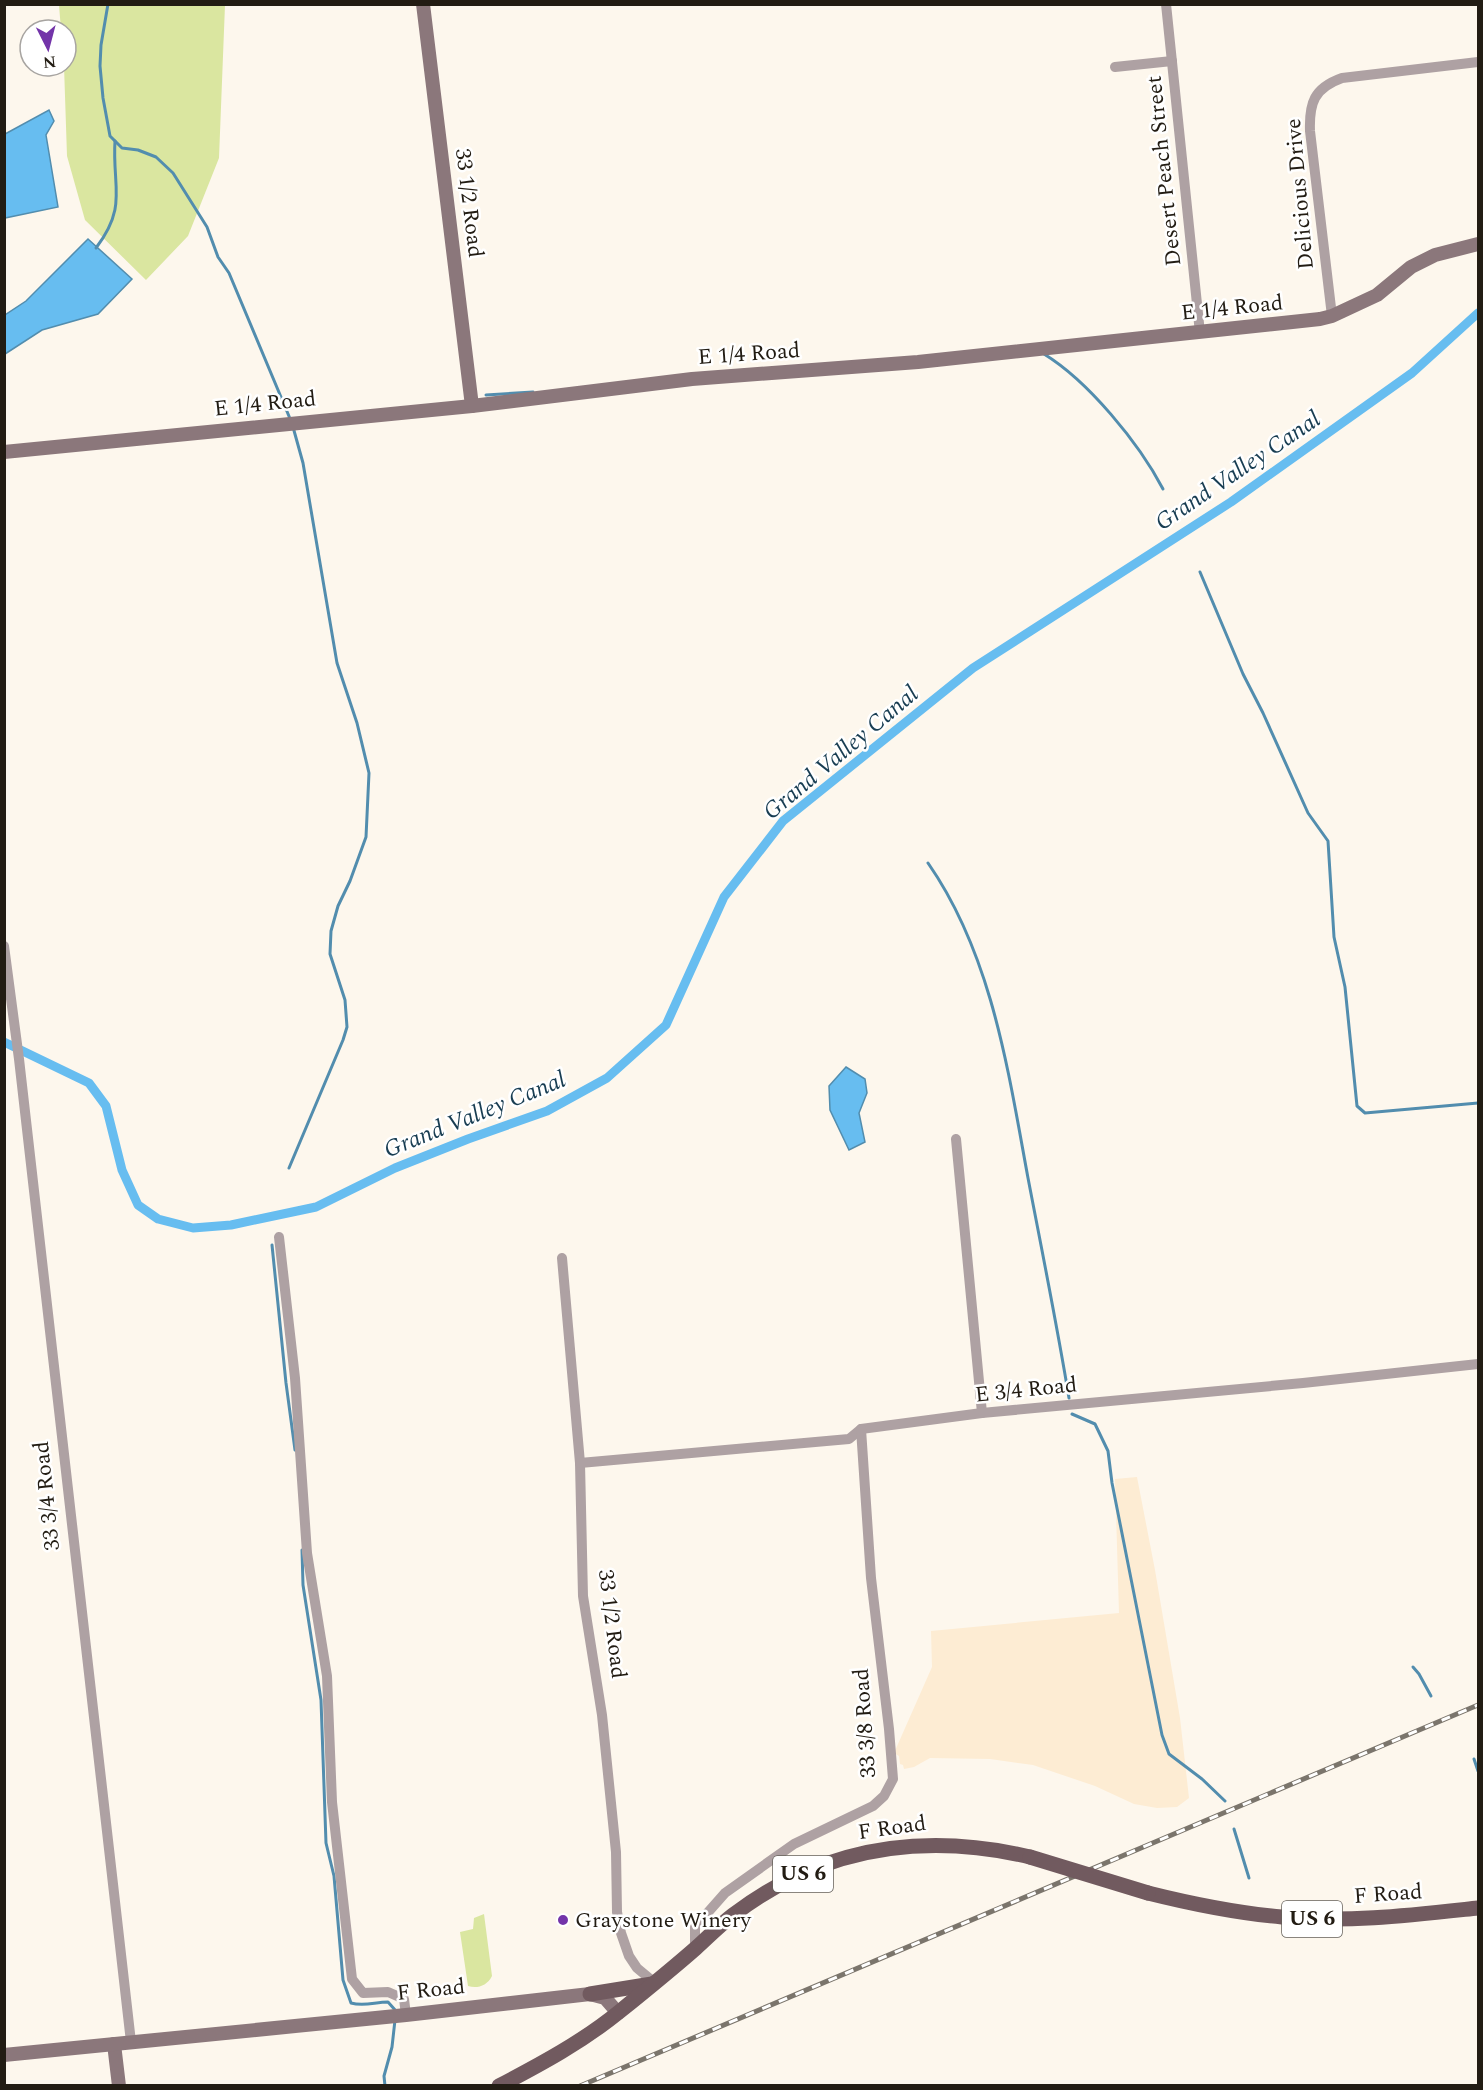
<svg xmlns="http://www.w3.org/2000/svg" width="1483" height="2090" font-family="Spectral,serif">
	<rect width="100%" height="100%" fill="#fdf7ed"/>
	<path fill="#fdecd3" d="M1137,1477l18,93 25,148 9,80 -12,9 -20,1 -23,-4 -39,-18 -62,-21 -43,-6 -60,-1 -16,9 -10,2 -1,-4 -3,-1 -1,-8 -5,-3 38,-86 -1,-36 188,-18 -4,-134z"/>
	<g fill="#dae6a0">
		<path d="M59,5h166l-6,153 -31,78 -42,44 -61,-60 -18,-64 -3,-90h2v-36h-5z"/>
		<path d="M484,1914l8,62c-5,10 -15,13 -24,10l-8,-54 13,-3 1,-11z"/>
	</g>
	<g fill="#67bdf0" stroke="#528dae" stroke-width="1.5">
		<path d="M49,110l5,11 -8,14 12,72 -53,11v-84z"/>
		<path d="M88,239l44,40 -34,35 -56,16 -37,24v-39l21,-14z"/>
		<path d="M846,1067l19,12 2,14 -8,20 6,29 -16,8 -19,-40 -1,-24z"/>
	</g>
	<g fill="none" stroke-linecap="round" stroke-linejoin="round">
		<g stroke="#528dae" stroke-width="3">
			<path d="M108,4l-7,41 -1,21 3,32 7,38 12,12 16,2 18,7 17,16 34,54 11,30 11,16 62,148"/>
			<path d="M96,248c32,-42 16,-61 19,-107"/>
			<path d="M1044,354c44,27 95,89 119,135"/>
			<path d="M486,395l47,-3"/>
			<path d="M1200,572l43,102 20,39 45,100 20,28 6,96 11,50 12,119 8,7 113,-10"/>
			<path d="M928,863c64,92 80,207 100,315 14,73 29,147 41,220"/>
			<path d="M289,1168l54,-128 4,-13 -2,-27 -15,-46 1,-23 7,-25 12,-25 16,-44 3,-64 -12,-50 -20,-60 -34,-200 -10,-36"/>
			<path d="M272,1245l14,138 9,67"/>
			<path d="M1072,1414l23,10 13,27 4,32 50,252 7,19 33,25 23,22"/>
			<path d="M302,1550l1,35 18,115 5,143 8,33 9,104 8,23c13,4 24,-1 37,-1l8,9 -1,2"/>
			<path d="M1413,1667l6,7 12,22"/>
			<path d="M1474,1759l4,12"/>
			<path d="M1234,1829l15,49"/>
			<path d="M385,2086l-1,-10 8,-29 3,-27"/>
		</g>
		<path stroke="#67bdf0" stroke-width="9" d="M4,1042l85,41 17,23 16,64 16,35 20,14 35,9 38,-3 85,-18 79,-39 73,-29 79,-28 60,-33 59,-53 58,-128 59,-76 190,-153 258,-166 181,-129 66,-60"/>
		<g stroke="#aea1a3" stroke-width="10">
			<path d="M1166,4l34,329"/>
			<path d="M1115,67l57,-6"/>
			<path d="M1332,316l-22,-185c-1,-28 4,-43 32,-53l136,-16"/>
			<path d="M4,946l15,113 112,983"/>
			<path d="M956,1139l26,274"/>
			<path d="M279,1237l16,141 12,175 20,123 5,126 20,177 11,14 25,-1 16,7 2,16"/>
			<path d="M562,1258l18,205 3,133 19,119 14,137 1,60 4,21 8,23 8,12 18,15"/>
			<path d="M580,1463l269,-24 12,-10 121,-16 321,-30 175,-19"/>
			<path d="M695,1948v-21l30,-34 69,-49 79,-38 11,-10 9,-17 -4,-50 -18,-151 -10,-149"/>
		</g>
		<g stroke="#8b777b" stroke-width="14">
			<path d="M423,4l49,402"/>
			<path d="M4,452l468,-46 220,-27 226,-17 402,-43 12,-3 45,-21 34,-28 24,-12 43,-11"/>
			<path d="M114,2044l5,42"/>
			<path d="M4,2055l402,-40 184,-21 15,4 13,15"/>
		</g>
		<g stroke="#715a5f" stroke-width="15">
			<path d="M1148,1893c44,11 88,20 134,24 66,6 131,-2 196,-9"/>
			<path d="M590,1994l62,-10"/>
			<path d="M499,2086c42,-22 83,-44 120,-74 26,-21 52,-42 77,-64 12,-11 24,-23 37,-33 89,-68 190,-83 297,-58"/>
		</g>
		<defs>
			<path id="rail" d="M580,2086l898,-381"/>
		</defs>
		<use href="#rail" stroke="#7b756c" stroke-width="5"/>
		<use href="#rail" stroke="#fff" stroke-width="3" stroke-dasharray="9" stroke-linecap="butt"/>
		<path stroke="#715a5f" stroke-width="15" d="M1030,1857l118,36"/>
	</g>
	<circle fill="#7334a9" stroke="#fff" stroke-width="2" cx="563" cy="1920" r="6"/>
	<g text-anchor="middle" dominant-baseline="central" stroke-width="5" stroke-linejoin="round" paint-order="stroke">
		<g fill="#fff" stroke="#64605a" stroke-width="1.5">
			<rect x="773" y="1856" width="60" height="36" rx="4.5"/>
			<rect x="1282" y="1901" width="60" height="36" rx="4.5"/>
		</g>
		<g font-size="21" font-weight="bold" fill="#221c13">
			<text x="803" y="1874">US 6</text>
			<text x="1312" y="1919">US 6</text>
		</g>
		<g font-size="22" fill="#221c13" stroke="#fff">
			<text transform="translate(1164 171) rotate(-96)">Desert Peach Street</text>
			<text transform="translate(1300 194) rotate(-95)">Delicious Drive</text>
			<text transform="translate(469 203) rotate(83)">33 1/2 Road</text>
			<text transform="translate(1232 308) rotate(-6)">E 1/4 Road</text>
			<text transform="translate(749 354) rotate(-4)">E 1/4 Road</text>
			<text transform="translate(265 404) rotate(-6)">E 1/4 Road</text>
			<text transform="translate(1026 1390) rotate(-6)">E 3/4 Road</text>
			<text transform="translate(47 1496) rotate(-96)">33 3/4 Road</text>
			<text transform="translate(612 1624) rotate(83)">33 1/2 Road</text>
			<text transform="translate(865 1723) rotate(-94)">33 3/8 Road</text>
			<text transform="translate(892 1828) rotate(-8)">F Road</text>
			<text transform="translate(1388 1894) rotate(-4)">F Road</text>
			<text transform="translate(431 1990) rotate(-6)">F Road</text>
		</g>
		<g font-size="22" fill="#221c13" stroke="#fff" text-anchor="start">
			<text x="575" y="1920">Graystone Winery</text>
		</g>
		<g font-size="24" font-style="italic" fill="#183d52" stroke="#fff">
			<text transform="translate(1238 471) rotate(-34)">Grand Valley Canal</text>
			<text transform="translate(841 753) rotate(-40)">Grand Valley Canal</text>
			<text transform="translate(475 1115) rotate(-22)">Grand Valley Canal</text>
		</g>
	</g>
	<rect width="1483" height="2090" fill="none" stroke="#221c13" stroke-width="12"/>
	<g transform="translate(48 48) rotate(174)"><circle r="28" fill="#ffffff" stroke="#a7a4a1" stroke-width="1.5"/>
	<path d="M0-4.5L10 22L0 15L-10 22Z" fill="#7334a9"/>
	<text y="-9" font-size="16" font-weight="bold" text-anchor="middle" fill="#221c13">N</text>
	</g>
</svg>
